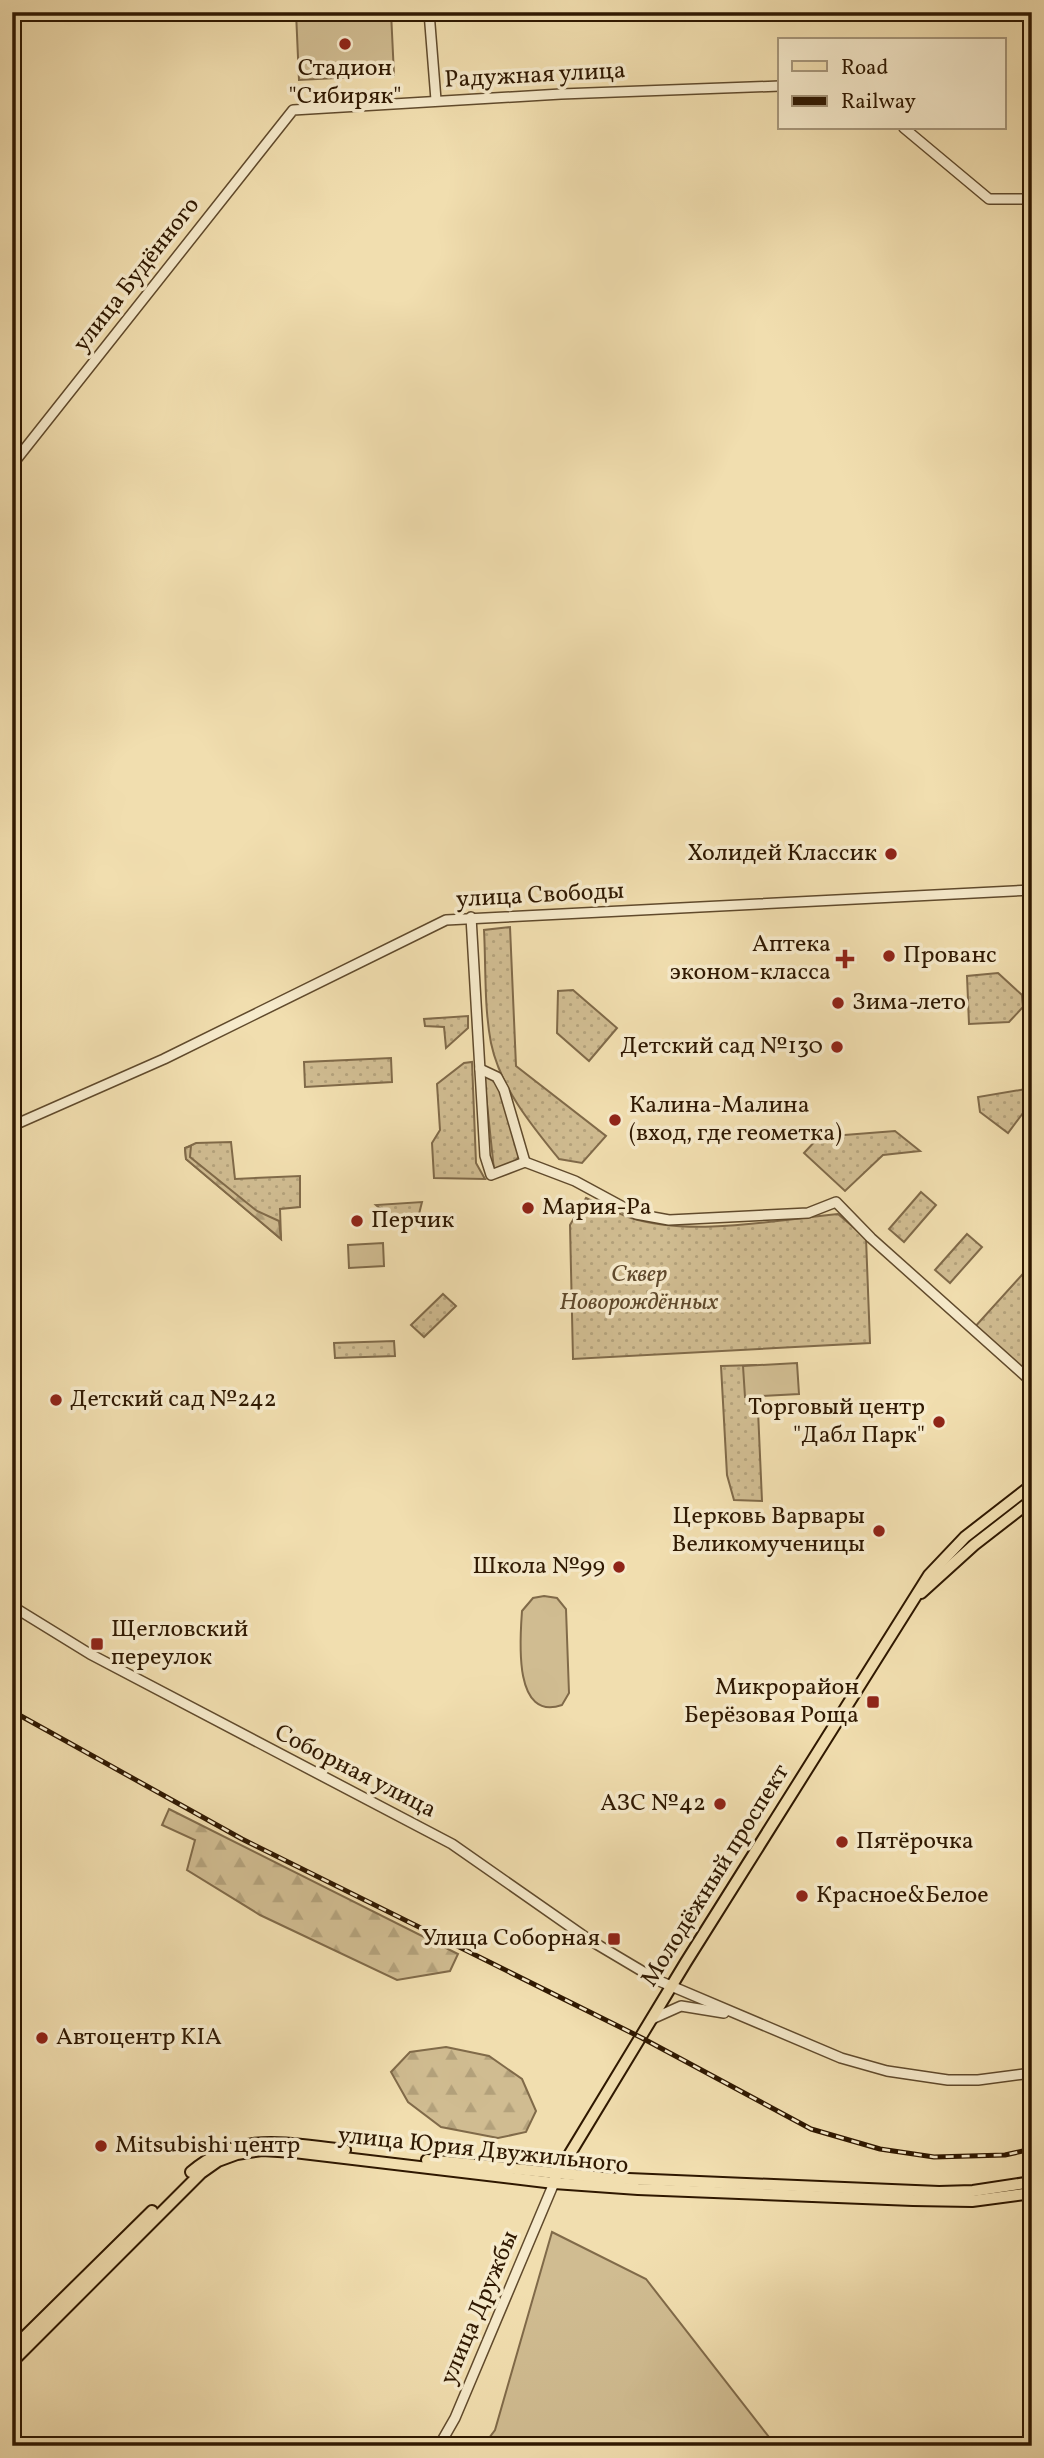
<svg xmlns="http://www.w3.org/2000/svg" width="1044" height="2458" font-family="Vollkorn,serif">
	<defs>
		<pattern id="grass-dots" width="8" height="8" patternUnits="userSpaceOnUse" patternTransform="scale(1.75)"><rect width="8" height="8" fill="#d0bc91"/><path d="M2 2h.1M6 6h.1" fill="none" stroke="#b3a17b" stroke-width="1.8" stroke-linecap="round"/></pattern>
		<pattern id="forest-firs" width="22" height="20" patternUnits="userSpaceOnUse" patternTransform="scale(1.75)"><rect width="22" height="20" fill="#d0bc91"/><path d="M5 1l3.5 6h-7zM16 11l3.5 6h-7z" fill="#b3a17b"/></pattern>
	</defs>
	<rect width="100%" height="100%" fill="#f1deaf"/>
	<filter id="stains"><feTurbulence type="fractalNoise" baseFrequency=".00286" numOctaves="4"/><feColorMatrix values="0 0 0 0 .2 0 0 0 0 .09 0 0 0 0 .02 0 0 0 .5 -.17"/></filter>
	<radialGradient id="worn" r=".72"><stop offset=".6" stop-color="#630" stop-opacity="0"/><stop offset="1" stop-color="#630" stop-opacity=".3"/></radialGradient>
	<g fill="url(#grass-dots)" stroke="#806a49" stroke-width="2">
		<path d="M510,927l6,139 90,70 -24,27 -23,-4c-27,-33 -59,-72 -68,-116 -7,-36 -5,-76 -7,-113z"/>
		<path d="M998,973l24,22 1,12 -14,15 -40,2 -2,-48z"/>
		<path d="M573,990l44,38 -28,33 -32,-28 1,-42z"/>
		<path d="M468,1016v12l-22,20 -2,-21 -19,-1 -1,-7z"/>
		<path d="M391,1058l1,24 -87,5 -1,-25z"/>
		<path d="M472,1062l4,101 9,16 -51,-1 -2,-35 8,-13 -3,-46 27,-21z"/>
		<path d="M484,1075l11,5 17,41 7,35 -8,10 -17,4z"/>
		<path d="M1032,1088v13l-24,32 -28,-21 -2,-15z"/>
		<path d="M895,1131l25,20 -37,4 -38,36 -41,-38 15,-16z"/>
		<path d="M231,1142l4,37 65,-3v31l-20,2 1,30 -95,-80 -1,-11 11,-5z"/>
		<path d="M921,1192l15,13 -32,37 -15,-13z"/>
		<path d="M586,1198c15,7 30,15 45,20 60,19 145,2 207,-4l28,24 4,105 -297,16 -3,-134z"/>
		<path d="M422,1202l-4,16 -13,11 -29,-24z"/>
		<path d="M967,1234l15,13 -32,36 -15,-13z"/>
		<path d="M1030,1266l2,1v115l-59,-53z"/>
		<path d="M443,1294l13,12 -32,31 -13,-12z"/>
		<path d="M394,1341l1,15 -60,2 -1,-15z"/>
		<path d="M756,1365l6,136 -28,-1 -7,-25 -6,-109z"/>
	</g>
	<g fill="url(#forest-firs)" stroke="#806a49" stroke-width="2">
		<path d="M191,1146l-1,11 67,54 22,10 2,18 -95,-80 -1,-11z"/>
		<path d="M169,1809l289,145 -8,17 -53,9 -137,-65 -73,-45 8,-30 -33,-15z"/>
		<path d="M446,2047l43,9 33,23 14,32 -10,21 -28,6 -57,-11 -33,-25 -17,-30 19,-20z"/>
	</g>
	<g fill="#d0bc91" stroke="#806a49" stroke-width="2">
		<path d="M296,12h95l3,63 -95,5z"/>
		<path d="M383,1243l1,23 -35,2 -1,-23z"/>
		<path d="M797,1363l2,31 -54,3 -2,-31z"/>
		<path d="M544,1596l13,2 9,11 3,84 -7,12c-49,17 -42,-66 -40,-94l11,-13z"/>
		<path d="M552,2232l94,47 130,167h-293l12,-16z"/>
	</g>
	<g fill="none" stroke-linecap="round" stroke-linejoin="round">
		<defs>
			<g id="minor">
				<path d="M429,12l7,88"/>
				<path d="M904,128l85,71h43"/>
				<path d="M12,465l281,-355 268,-16 219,-8"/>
				<path d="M471,917l14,239 6,19 34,-13"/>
				<path d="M480,1069l17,8 7,13 21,72"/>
				<path d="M12,1126l152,-67 282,-139 586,-30"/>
				<path d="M525,1162l50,19 61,33 33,6 139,-7 28,-11 35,36 161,144"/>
				<path d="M12,1606l78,48 362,190 136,95 69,41 184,78 46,13 61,9h30l54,-7"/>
				<path d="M652,2019l29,-13 43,7"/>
				<path d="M439,2446l16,-28 99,-235"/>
			</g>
			<g id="major">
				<path d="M921,1593l53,-48 58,-45"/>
				<path d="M427,2160l178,18 334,14 34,-1 59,-9"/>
				<path d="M191,2172c49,-42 95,-28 154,-22"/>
				<path d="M554,2180l132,-218 243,-387 36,-38 67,-52"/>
				<path d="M12,2349l140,-138"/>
				<path d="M12,2362l189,-189 17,-12 19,-7 25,-4 32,2 260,31 84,6 275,11 59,1 60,-8"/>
			</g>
		</defs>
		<use href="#minor" stroke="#604a2c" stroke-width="12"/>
		<use href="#major" stroke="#2f1801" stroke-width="14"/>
		<use href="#minor" stroke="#f6eacb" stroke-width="9"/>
		<use href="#major" stroke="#f1deaf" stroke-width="10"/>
		<defs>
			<path id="rail" d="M12,1711l230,128 400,199 169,91 69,20 54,8 71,-2 27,-6"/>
		</defs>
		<use href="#rail" stroke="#2f1801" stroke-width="5"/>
		<use href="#rail" stroke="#f6eacb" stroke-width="2.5" stroke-dasharray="8" stroke-linecap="butt"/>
	</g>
	<g fill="#8f2418" stroke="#f6eacb" stroke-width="2.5">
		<circle cx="345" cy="44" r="7"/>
		<circle cx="891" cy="854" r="7"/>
		<circle cx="889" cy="956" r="7"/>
		<path d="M841.5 948.5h7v7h7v7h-7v7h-7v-7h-7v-7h7z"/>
		<circle cx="838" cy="1003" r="7"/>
		<circle cx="837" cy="1047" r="7"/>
		<circle cx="615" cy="1120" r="7"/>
		<circle cx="528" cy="1208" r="7"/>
		<circle cx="357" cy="1221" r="7"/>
		<circle cx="56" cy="1400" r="7"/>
		<circle cx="939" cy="1422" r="7"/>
		<circle cx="879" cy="1531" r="7"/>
		<circle cx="619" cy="1567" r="7"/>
		<rect x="90" y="1637" width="14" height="14" rx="3.5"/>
		<rect x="866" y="1695" width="14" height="14" rx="3.5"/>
		<circle cx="720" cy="1804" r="7"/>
		<circle cx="842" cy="1842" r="7"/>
		<circle cx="802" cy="1896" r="7"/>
		<rect x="607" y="1932" width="14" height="14" rx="3.5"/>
		<circle cx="42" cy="2038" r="7"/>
		<circle cx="101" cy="2146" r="7"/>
	</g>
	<g text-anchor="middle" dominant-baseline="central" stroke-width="7" stroke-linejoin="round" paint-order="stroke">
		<g font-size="24" fill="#2f1801" stroke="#f6eacb" text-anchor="start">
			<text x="345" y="69" text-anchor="middle">Стадион<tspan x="345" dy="28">"Сибиряк"</tspan></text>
			<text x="877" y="854" text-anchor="end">Холидей Классик</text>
			<text x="831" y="945" text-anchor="end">Аптека<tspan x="831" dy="28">эконом-класса</tspan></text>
			<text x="903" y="956">Прованс</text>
			<text x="852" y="1003">Зима-лето</text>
			<text x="823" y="1047" text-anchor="end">Детский сад №130</text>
			<text x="629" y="1106">Калина-Малина<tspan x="629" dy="28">(вход, где геометка)</tspan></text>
			<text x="542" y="1208">Мария-Ра</text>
			<text x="371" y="1221">Перчик</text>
			<text x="70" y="1400">Детский сад №242</text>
			<text x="925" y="1408" text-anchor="end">Торговый центр<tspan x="925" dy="28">"Дабл Парк"</tspan></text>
			<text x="865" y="1517" text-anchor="end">Церковь Варвары<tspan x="865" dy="28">Великомученицы</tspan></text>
			<text x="605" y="1567" text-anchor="end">Школа №99</text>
			<text x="111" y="1630">Щегловский<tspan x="111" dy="28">переулок</tspan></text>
			<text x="859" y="1688" text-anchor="end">Микрорайон<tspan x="859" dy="28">Берёзовая Роща</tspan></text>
			<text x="706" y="1804" text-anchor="end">АЗС №42</text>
			<text x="856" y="1842">Пятёрочка</text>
			<text x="816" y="1896">Красное&amp;Белое</text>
			<text x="600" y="1939" text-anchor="end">Улица Соборная</text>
			<text x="56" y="2038">Автоцентр KIA</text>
			<text x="115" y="2146">Mitsubishi центр</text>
		</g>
		<g font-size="24" fill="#2f1801" stroke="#f6eacb">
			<text transform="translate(535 76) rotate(-3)">Радужная улица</text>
			<text transform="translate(137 275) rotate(-52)">улица Будённого</text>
			<text transform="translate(540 896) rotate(-3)">улица Свободы</text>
			<text transform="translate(355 1772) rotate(27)">Соборная улица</text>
			<text transform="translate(716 1876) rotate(-58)">Молодёжный проспект</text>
			<text transform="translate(483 2151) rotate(6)">улица Юрия Двужильного</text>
			<text transform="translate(480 2308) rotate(-67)">улица Дружбы</text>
		</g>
		<g font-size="24" font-style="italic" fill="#5f492c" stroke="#f6eacb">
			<text x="639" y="1275">Сквер<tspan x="639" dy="28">Новорождённых</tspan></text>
		</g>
	</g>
	<rect width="1044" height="2458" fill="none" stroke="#f1deaf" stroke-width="42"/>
	<rect x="14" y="14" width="1016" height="2430" fill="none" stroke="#2f1801" stroke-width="3.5"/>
	<rect x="21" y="21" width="1002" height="2416" fill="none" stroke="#2f1801" stroke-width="2"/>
	<rect x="778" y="38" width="228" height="91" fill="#f6eacb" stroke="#a6967a" stroke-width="2"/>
	<rect x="792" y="61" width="35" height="10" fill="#f1deaf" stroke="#a6967a" stroke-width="2"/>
	<text x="841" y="74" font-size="21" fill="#2f1801">Road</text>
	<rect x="792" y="96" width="35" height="10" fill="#2f1801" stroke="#a6967a" stroke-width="2"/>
	<text x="841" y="108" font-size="21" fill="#2f1801">Railway</text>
	<rect width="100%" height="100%" filter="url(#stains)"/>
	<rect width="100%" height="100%" fill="url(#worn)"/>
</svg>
